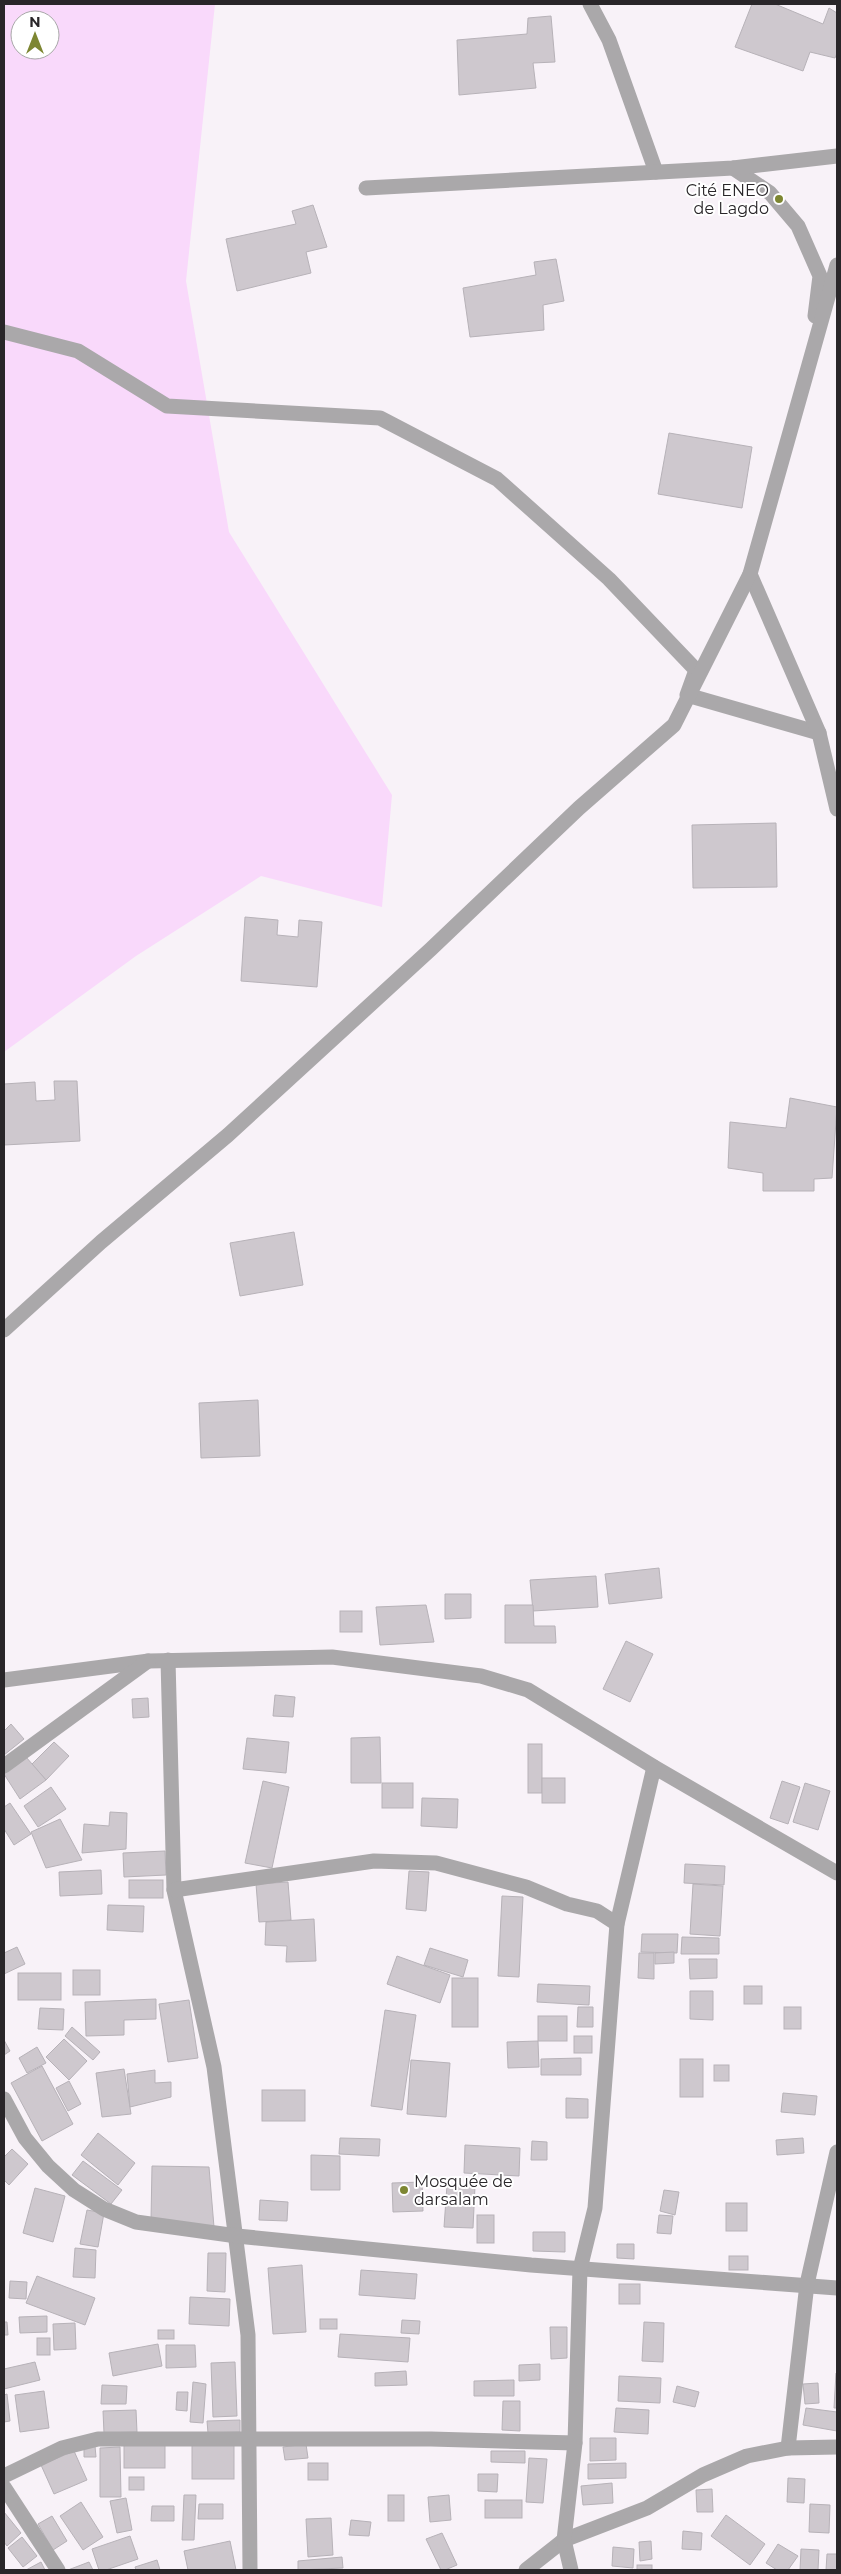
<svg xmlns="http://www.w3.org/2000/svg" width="841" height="2574" font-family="Montserrat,sans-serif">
	<rect width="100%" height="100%" fill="#f8f2f8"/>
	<path fill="#f9d9fb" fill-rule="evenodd" d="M4,4h211l-29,277 43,251 163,263 -10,112 -121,-31 -125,80 -132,96zM20,20h30v30h-30z"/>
	<g fill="#cec8ce" stroke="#b7b2b8">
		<path d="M752,4h23l48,20 6,-16 8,5v40l-2,5 -25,-6 -7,19 -68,-24z"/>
		<path d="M551,16l4,46 -22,1 3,25 -77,7 -2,-55 70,-6 1,-16z"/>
		<path d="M313,205l14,42 -21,5 5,21 -74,18 -11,-52 70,-15 -4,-13z"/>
		<path d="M556,259l8,42 -21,4 1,25 -74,7 -7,-49 73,-13 -2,-13z"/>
		<path d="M669,433l83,14 -10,61 -84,-14z"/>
		<path d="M776,823l1,64 -84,1 -1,-63z"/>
		<path d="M245,917l33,3 -1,15 21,2 1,-17 23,2 -5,65 -76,-6z"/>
		<path d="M54,1081h23l3,60 -76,4v-61l31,-2 1,19 19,-1z"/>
		<path d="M790,1098l47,9 -5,71 -18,1v12h-51v-18l-35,-5 2,-46 56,6z"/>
		<path d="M294,1232l9,53 -63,11 -10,-53z"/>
		<path d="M258,1400l2,56 -59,2 -2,-55z"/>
		<path d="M659,1568l3,30 -53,6 -4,-30z"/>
		<path d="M596,1576l2,31 -65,4 -3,-31z"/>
		<path d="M445,1594h26v24l-26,1z"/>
		<path d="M426,1605l8,37 -54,3 -4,-38z"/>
		<path d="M505,1605h28l1,21h21l1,17h-51z"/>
		<rect x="340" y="1611" width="22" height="21"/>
		<path d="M626,1641l27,13 -23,48 -27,-13z"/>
		<path d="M275,1695l20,2 -2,20 -20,-1z"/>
		<path d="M148,1698l1,19 -16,1 -1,-19z"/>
		<path d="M11,1724l13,15 -20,16v-24z"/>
		<path d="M380,1737l1,46h-30v-45z"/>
		<path d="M247,1738l42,4 -3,31 -43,-4z"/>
		<path d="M54,1742l15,14 -23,24 -14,-16z"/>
		<rect x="528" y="1744" width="14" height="49"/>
		<path d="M26,1757l20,23 -26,19 -16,-25z"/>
		<rect x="542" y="1778" width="23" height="25"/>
		<path d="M263,1781l26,6 -17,81 -27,-5z"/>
		<path d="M782,1781l18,6 -12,37 -18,-6z"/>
		<rect x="382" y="1783" width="31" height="25"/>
		<path d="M805,1783l25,8 -12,39 -25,-8z"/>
		<path d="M51,1787l15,22 -28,18 -14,-21z"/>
		<path d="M422,1798l36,1 -1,29 -36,-2z"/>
		<path d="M10,1803l21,31 -17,11 -10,-16v-22z"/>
		<path d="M110,1812l17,1 -1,36 -44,4 2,-29 25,2z"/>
		<path d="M60,1819l22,41 -36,8 -15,-36z"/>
		<path d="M165,1851l1,24 -42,2 -1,-24z"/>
		<path d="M685,1864l40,2 -1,19 -40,-2z"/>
		<path d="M101,1870l1,24 -42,2 -1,-24z"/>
		<path d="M409,1871l20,1 -3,39 -20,-2z"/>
		<rect x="129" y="1880" width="34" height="18"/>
		<path d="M288,1882l3,38 -32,2 -3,-38z"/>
		<path d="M693,1884l30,2 -3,50 -30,-2z"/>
		<path d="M502,1896l21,1 -4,80 -21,-1z"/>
		<path d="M108,1905l36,1 -1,26 -36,-2z"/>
		<path d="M314,1919l2,42 -30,1 1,-16 -22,-1 1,-23z"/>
		<path d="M642,1934h36l-1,19 -36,-1z"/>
		<path d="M682,1937l37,1v16h-38z"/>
		<path d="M17,1947l8,17 -21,10v-21z"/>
		<path d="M430,1948l38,12 -5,17 -39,-12z"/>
		<path d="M674,1952v11l-19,1v-11z"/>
		<path d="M639,1953h15v26l-16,-1z"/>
		<path d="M397,1956l53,19 -10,28 -53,-19z"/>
		<path d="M689,1959h28v19l-27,1z"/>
		<rect x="73" y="1970" width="27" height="25"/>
		<rect x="18" y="1973" width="43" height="27"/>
		<rect x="452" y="1978" width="26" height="49"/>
		<path d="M538,1984l52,2 -1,19 -52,-3z"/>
		<rect x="744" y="1986" width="18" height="18"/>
		<path d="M690,1991h23v29l-23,-1z"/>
		<path d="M156,1999v20l-32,1v15l-38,1 -1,-34z"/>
		<path d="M189,2000l9,58 -30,4 -9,-58z"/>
		<path d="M578,2007h15v20h-16z"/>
		<rect x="784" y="2007" width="17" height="22"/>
		<path d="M40,2008l24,1 -1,21 -25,-1z"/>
		<path d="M385,2010l31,5 -14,95 -31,-4z"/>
		<rect x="538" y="2016" width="29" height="25"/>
		<path d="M72,2027l28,25 -7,8 -28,-24z"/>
		<rect x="574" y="2036" width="18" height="17"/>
		<path d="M64,2039l23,22 -18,19 -23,-23z"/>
		<path d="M4,2040l6,11 -6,4z"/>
		<path d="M538,2041l1,26 -31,1 -1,-26z"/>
		<path d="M37,2047l9,16 -19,10 -8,-15z"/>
		<path d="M581,2058v17h-40v-16z"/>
		<rect x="680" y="2059" width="23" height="38"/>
		<path d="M411,2060l39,3 -4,54 -39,-3z"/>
		<rect x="714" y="2065" width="15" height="16"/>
		<path d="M42,2066l31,58 -31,17 -31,-58z"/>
		<path d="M124,2069l7,45 -29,3 -6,-44z"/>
		<path d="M155,2070v13l16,-1v15l-41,10 -3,-33z"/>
		<path d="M69,2081l12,23 -13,7 -12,-23z"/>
		<rect x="262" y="2090" width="43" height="31"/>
		<path d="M783,2093l34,3 -2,19 -34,-3z"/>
		<path d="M566,2098l22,1v19h-22z"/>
		<path d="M98,2133l37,30 -17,22 -37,-30z"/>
		<path d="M340,2138l40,1 -1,17 -40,-2z"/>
		<path d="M803,2138l1,15 -27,2 -1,-15z"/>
		<path d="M532,2141l15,1v18h-16z"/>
		<path d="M465,2145l55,3 -1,28 -55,-3z"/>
		<path d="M12,2149l16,15 -19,21 -5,-5v-23z"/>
		<path d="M311,2155l29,1v34h-29z"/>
		<path d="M83,2161l39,29 -11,14 -39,-29z"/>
		<path d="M152,2166l57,1 5,60 -63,-7z"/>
		<path d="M422,2182l1,29 -30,1 -1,-29z"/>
		<path d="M447,2185l28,1 -2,42 -29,-1z"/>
		<path d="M35,2188l30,8 -12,46 -30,-9z"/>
		<path d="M664,2190l15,2 -4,23 -15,-4z"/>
		<path d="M260,2200l28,2 -1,19 -28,-1z"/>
		<rect x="726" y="2203" width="21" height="28"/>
		<path d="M87,2210l17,3 -6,34 -18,-3z"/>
		<rect x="477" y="2215" width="17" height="28"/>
		<path d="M659,2215l14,1 -2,18 -14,-1z"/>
		<path d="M533,2232h32v20l-32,-1z"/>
		<path d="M617,2244h17v15l-17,-1z"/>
		<path d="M75,2248l21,2 -1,28 -22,-1z"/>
		<path d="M208,2253h18l-1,39 -18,-1z"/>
		<rect x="729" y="2256" width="19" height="14"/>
		<path d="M302,2265l4,67 -33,2 -5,-66z"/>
		<path d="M361,2270l56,4 -2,25 -56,-4z"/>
		<path d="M37,2276l58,22 -10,27 -59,-22z"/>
		<path d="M10,2281l17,1 -1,17 -17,-1z"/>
		<rect x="619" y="2284" width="21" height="20"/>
		<path d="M190,2297l40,2 -1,27 -40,-2z"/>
		<path d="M47,2316v16l-27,1 -1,-16z"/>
		<rect x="320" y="2319" width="17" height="10"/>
		<path d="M402,2320l18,1 -1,13 -18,-1z"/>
		<path d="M4,2322h3l1,13h-4z"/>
		<path d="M644,2322l20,1 -1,39 -21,-1z"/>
		<path d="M75,2323l1,26 -22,1 -1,-26z"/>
		<path d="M550,2327h17v31l-16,1z"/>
		<rect x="158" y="2330" width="16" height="9"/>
		<path d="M340,2334l70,4 -2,24 -70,-5z"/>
		<rect x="37" y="2338" width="13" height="17"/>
		<path d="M158,2344l4,22 -49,10 -4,-23z"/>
		<path d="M166,2345h29l1,22 -30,1z"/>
		<path d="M35,2362l5,18 -36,9v-20z"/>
		<path d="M235,2362l2,54 -24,1 -2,-54z"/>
		<path d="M540,2364v16l-21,1v-16z"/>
		<path d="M406,2371l1,14 -32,1v-13z"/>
		<path d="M836,2373h1v35h-3z"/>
		<path d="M619,2376l42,2 -1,25 -42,-2z"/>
		<path d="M514,2380v16h-40v-15z"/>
		<path d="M193,2382l13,2 -3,39 -13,-1z"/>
		<path d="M818,2383l1,20 -14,1 -2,-20z"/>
		<path d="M102,2385l25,1 -1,18h-25z"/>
		<path d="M677,2386l22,6 -4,15 -22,-5z"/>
		<path d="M44,2391l5,37 -29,4 -5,-37z"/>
		<path d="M177,2392h11l-1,19 -11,-1z"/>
		<path d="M7,2394l3,27 -6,1v-27z"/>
		<path d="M503,2401h17v30l-18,-1z"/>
		<path d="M616,2408l33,2 -1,24 -34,-2z"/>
		<path d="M806,2408l31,4v19l-34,-6z"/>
		<path d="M136,2410l1,22 -33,1 -1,-22z"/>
		<path d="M240,2420v12l-32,1 -1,-12z"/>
		<path d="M590,2438h26v22l-26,1z"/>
		<rect x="124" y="2442" width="41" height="26"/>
		<rect x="192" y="2443" width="42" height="36"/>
		<path d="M306,2444l2,14 -23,2 -2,-13z"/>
		<path d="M84,2446h11l1,11h-12z"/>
		<path d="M120,2447l1,50h-21v-49z"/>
		<path d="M74,2451l13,29 -33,14 -13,-29z"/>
		<path d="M491,2451h34v12l-34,-1z"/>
		<path d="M529,2458l18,1 -4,44 -17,-1z"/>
		<rect x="308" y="2463" width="20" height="17"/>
		<path d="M626,2463v15l-38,1v-15z"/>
		<path d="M478,2474h20l-1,18 -19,-1z"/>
		<rect x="129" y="2477" width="15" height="13"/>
		<path d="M788,2478l17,1 -1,24 -17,-1z"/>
		<path d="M612,2483l1,20 -30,2 -2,-19z"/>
		<path d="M712,2489l1,23h-16l-1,-22z"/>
		<path d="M184,2495h12l-2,45h-12z"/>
		<rect x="388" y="2495" width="16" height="26"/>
		<path d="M449,2495l2,25 -21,2 -2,-25z"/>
		<path d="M126,2498l6,32 -15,3 -7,-32z"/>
		<rect x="485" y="2500" width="37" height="18"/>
		<path d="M81,2502l22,35 -20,13 -23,-34z"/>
		<path d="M199,2504h24v15h-25z"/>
		<path d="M810,2504l20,1 -1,28 -20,-1z"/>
		<path d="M152,2506h22v15h-23z"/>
		<path d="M4,2512l17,21 -14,13 -3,-4z"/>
		<path d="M726,2515l39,29 -15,21 -39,-29z"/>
		<path d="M52,2516l15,25 -14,9 -15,-26z"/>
		<path d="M331,2518l2,37 -25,2 -2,-38z"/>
		<path d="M351,2520l20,2 -2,14 -20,-1z"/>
		<path d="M683,2531l19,2 -1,17 -19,-1z"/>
		<path d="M442,2533l15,32 -12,5h-4l-15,-31z"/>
		<path d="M130,2536l8,23 -32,11h-7l-7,-21z"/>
		<path d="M22,2537l15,19 -14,11 -15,-19z"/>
		<path d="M230,2541l6,29h-48l-4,-19z"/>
		<path d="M651,2541l1,18 -12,2 -1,-19z"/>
		<path d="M778,2544l20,12 -10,14h-11l-11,-7z"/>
		<path d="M613,2547l21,2 -1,19 -21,-2z"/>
		<path d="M801,2549l18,1 -1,20h-18z"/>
		<path d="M827,2554h10v16h-11z"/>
		<path d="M342,2557l1,11 -45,2v-9z"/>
		<path d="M157,2560l3,10h-24l-1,-3z"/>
		<path d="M41,2562l4,8h-19z"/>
		<path d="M89,2562l4,8h-25z"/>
		<rect x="637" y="2565" width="15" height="5"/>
	</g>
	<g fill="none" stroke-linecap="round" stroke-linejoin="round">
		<g stroke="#aaa8aa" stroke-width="15">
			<path d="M590,4l19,36 47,132"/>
			<path d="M733,168l37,25 28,33 22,50 -5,40"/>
			<path d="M366,188l367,-20 104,-12"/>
			<path d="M4,332l74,19 89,55 213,12 117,61 112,100 87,91 -9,25 132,38"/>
			<path d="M750,574l69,159 18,76"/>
			<path d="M4,1330l97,-88 127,-107 203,-186 148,-141 95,-83 76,-151 87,-309"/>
			<path d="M168,1660l6,230 40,177 34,268 2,235"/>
			<path d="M4,1680l145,-19 183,-4 149,19 47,14 126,77 183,106"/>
			<path d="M4,1766l144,-105"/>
			<path d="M174,1890l200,-29 62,2 90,24 41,17 30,7 20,13"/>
			<path d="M4,2099l21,39 23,28 26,24 30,19 32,13 101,14 294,29 306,23"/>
			<path d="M788,2448l19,-164 30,-132"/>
			<path d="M4,2476l58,-28 36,-9h333l144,4"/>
			<path d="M4,2487l54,83"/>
			<path d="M526,2570l38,-30 83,-32 56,-33 44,-19 41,-8 49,-1"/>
			<path d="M571,2570l-7,-30 11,-97 5,-174 15,-61 22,-284 37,-157"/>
		</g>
	</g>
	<g fill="#7d8632" stroke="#fff" stroke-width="2">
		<circle cx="779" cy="199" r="5"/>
		<circle cx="404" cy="2190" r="5"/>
	</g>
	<g text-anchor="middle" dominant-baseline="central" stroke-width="4" stroke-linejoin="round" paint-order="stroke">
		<g font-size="16" fill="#292629" stroke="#fff" text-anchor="end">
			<text x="769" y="190">Cité ENEO<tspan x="769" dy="18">de Lagdo</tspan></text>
			<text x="414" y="2181" text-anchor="start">Mosquée de<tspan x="414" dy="18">darsalam</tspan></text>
		</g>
	</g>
	<rect width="841" height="2574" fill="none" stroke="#292629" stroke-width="10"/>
	<g transform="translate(35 35)"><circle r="24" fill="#ffffff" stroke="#a9a8a9"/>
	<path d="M0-4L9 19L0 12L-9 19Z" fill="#7d8632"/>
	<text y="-8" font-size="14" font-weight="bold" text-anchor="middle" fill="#292629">N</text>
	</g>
</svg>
